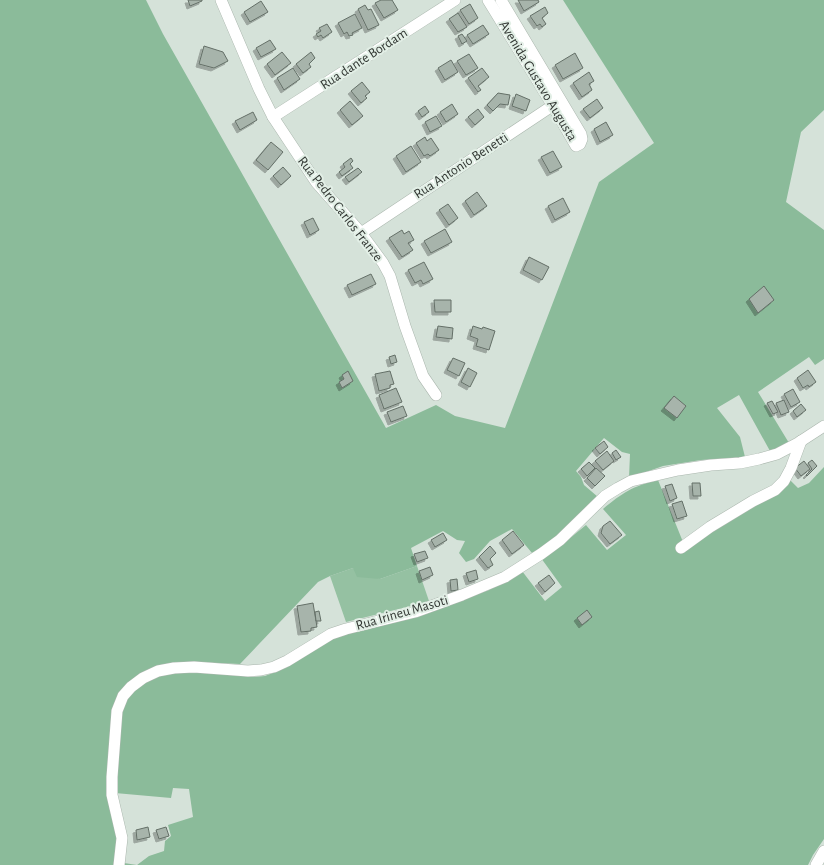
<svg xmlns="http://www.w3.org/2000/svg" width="824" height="865" font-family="'Alegreya Sans',sans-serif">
	<defs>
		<filter id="shadow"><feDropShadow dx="-3" dy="3" stdDeviation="0" flood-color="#0004"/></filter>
	</defs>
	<rect width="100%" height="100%" fill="#d5e2d9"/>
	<path fill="#95c1a2" d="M417,566l12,35 -14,4 -69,17 -16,-46 23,-8 27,11z"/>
	<g fill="#8bbb9a">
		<path d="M0,0h146l17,34 223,394 50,-23 19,11 50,12 94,-246 55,-39 -91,-143h261v110l-23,22 -15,70 38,28v129l-9,6 -6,-8 -51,35 31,51 -19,8 -31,-56 -22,13 23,29 5,20 -44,3 -38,6 -34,12 1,-24 -8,-2 -18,-14 -28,33 5,6 3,8 14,12c-21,20 -40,42 -66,56l-20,-24 -22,12 -16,18 -8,3 -7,-9 6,-12 -8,-1 -14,-9 -32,17 6,18 -37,13 -23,-2 -4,-9 -23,8 -12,6 -78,82 -44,-2 -25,3 -55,38 2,135 -2,27h-116z"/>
		<path d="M824,467v372l-11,16 -5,10h-684v-2l13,2 12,-9 15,-5 1,-10 6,-5 -3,-11 25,-8 -4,-28 -16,-1 -2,10 -56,-5 5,-81 5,-14 9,-10 26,-14 37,-3 56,6 12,-1 13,-5 53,-32 12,-4 87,-23 59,-22 33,-19 23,30 17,-14 -21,-29 23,-15 22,-18 21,25 19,-15 -23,-26c19,-16 30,-23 55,-29l25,62 106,-63 9,9 11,-5z"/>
	</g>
	<g fill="#a7b4ab" stroke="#646f67" filter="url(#shadow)">
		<path d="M188,0h14v1l-12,5z"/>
		<path d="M381,0h11l6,10 -14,8 -9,-15z"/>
		<path d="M518,0h20l1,2 -15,9z"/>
		<path d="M261,1l7,11 -18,10 -6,-10z"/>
		<path d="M470,4l8,14 -9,6 -9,-14z"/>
		<path d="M365,5l3,5 3,-1 8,16 -11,5 -10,-21z"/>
		<path d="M545,7l3,6 -6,5 4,6 -4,3 -2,-3 -3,2 -7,-10z"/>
		<path d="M458,13l9,14 -9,5 -9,-13z"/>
		<path d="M355,14l7,14 -10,5 1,2 -4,1 -2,-4 -3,2 -6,-11z"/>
		<path d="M327,24l5,8 -9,6 -2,-3 -3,2 -2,-3 5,-3 -2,-3z"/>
		<path d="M483,25l6,9 -16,10 -6,-9z"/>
		<path d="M462,34l5,7 -5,3 -4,-8z"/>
		<path d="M270,40l6,9 -15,8 -5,-9z"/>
		<path d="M204,46l19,6 5,9 -14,7 -15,-4z"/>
		<path d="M282,52l9,11 -16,12 -8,-11z"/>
		<path d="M311,52l4,6 -6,6 2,3 -8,6 -7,-9z"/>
		<path d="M575,53l8,15 -20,11 -8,-14z"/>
		<path d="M469,54l9,14 -12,7 -9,-14z"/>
		<path d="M451,60l7,12 -13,8 -7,-12z"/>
		<path d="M293,68l7,11 -16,11 -7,-12z"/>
		<path d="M482,68l7,9 -11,9 3,4 -3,2 -10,-14z"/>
		<path d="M589,72l5,9 -5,3 3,6 -10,7 -9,-14z"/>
		<path d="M362,82l8,10 -5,4 2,2 -6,5 -10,-12z"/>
		<path d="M498,93l12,2 -2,10 -8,-1 -7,7 -6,-6z"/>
		<path d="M516,94l14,6 -4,11 -14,-5z"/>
		<path d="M597,99l6,9 -13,10 -7,-9z"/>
		<path d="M350,101l13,15 -11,9 -12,-15z"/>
		<path d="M452,104l6,10 -12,8 -6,-10z"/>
		<path d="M425,106l4,6 -7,5 -4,-6z"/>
		<path d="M478,109l6,8 -9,8 -7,-8z"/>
		<path d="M253,112l4,8 -17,10 -5,-9z"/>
		<path d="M436,116l6,10 -12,6 -5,-10z"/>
		<path d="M606,122l7,13 -13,7 -6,-13z"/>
		<path d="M425,137l2,4 4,-3 8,12 -9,6 -2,-2 -4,2 -8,-13z"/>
		<path d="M271,142l12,10 -15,18 -12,-10z"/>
		<path d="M411,146l10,16 -15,10 -10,-16z"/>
		<path d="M553,151l9,16 -12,6 -9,-16z"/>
		<path d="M351,158l2,3 -3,3 3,4 -11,8 -3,-4 6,-5 -2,-3z"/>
		<path d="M283,167l8,9 -10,9 -8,-9z"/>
		<path d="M358,168l4,4 -13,10 -4,-5z"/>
		<path d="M477,192l10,14 -13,9 -9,-14z"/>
		<path d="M563,198l7,14 -15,8 -7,-14z"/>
		<path d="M448,204l10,14 -9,7 -10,-15z"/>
		<path d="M313,218l6,12 -9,5 -6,-13z"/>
		<path d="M445,229l7,13 -21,11 -7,-12z"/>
		<path d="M402,230l2,4 5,-3 5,9 -6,3 5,7 -11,7 -13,-19z"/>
		<path d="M529,257l20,10 -7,13 -19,-10z"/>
		<path d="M424,262l9,17 -10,5 -2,-4 -6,3 -7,-13z"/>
		<path d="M371,274l5,10 -24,11 -5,-10z"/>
		<path d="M764,286l10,14 -16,13 -9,-14z"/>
		<path d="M434,300h17v12h-16z"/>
		<path d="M438,326l15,2 -1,11 -16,-2z"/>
		<path d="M473,326l9,3 1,-2 12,4 -6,19 -13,-4 2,-7 -8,-3z"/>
		<path d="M395,355l2,7 -6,2 -2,-7z"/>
		<path d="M453,358l12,5 -6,13 -12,-6z"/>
		<path d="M468,368l9,5 -7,14 -9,-5z"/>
		<path d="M808,370l8,12 -7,5 -1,-2 -5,3 -6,-10z"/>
		<path d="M348,371l5,10 -11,7 -3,-6 5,-3 -2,-4z"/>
		<path d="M390,371l4,13 -4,1v3l-11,3 -4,-17z"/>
		<path d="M396,388l6,14 -18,7 -5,-14z"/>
		<path d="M793,389l7,13 -9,5 -7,-13z"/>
		<path d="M674,396l12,10 -9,12 -13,-10z"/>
		<path d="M784,400l5,12 -8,3 -5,-12z"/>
		<path d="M772,401l6,11 -5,2 -6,-11z"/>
		<path d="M801,404l5,6 -9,7 -4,-6z"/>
		<path d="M403,406l4,10 -16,6 -4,-10z"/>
		<path d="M604,441l4,6 -8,7 -5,-6z"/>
		<path d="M616,450l5,7 -5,3 -4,-7z"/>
		<path d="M607,451l7,10 -11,9 -8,-9z"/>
		<path d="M812,460l5,6 -10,10 -1,-1 6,-6 -4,-6z"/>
		<path d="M804,461l6,8 -9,7 -6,-8z"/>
		<path d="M589,462l6,6 -8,8 -6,-7z"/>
		<path d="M596,468l9,8 -10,10 -8,-8z"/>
		<path d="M692,483h8l1,13h-8z"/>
		<path d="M672,484l5,14 -7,3 -5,-15z"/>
		<path d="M682,501l5,15 -10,3 -5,-15z"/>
		<path d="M610,521l12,14 -12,9 -9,-11 2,-7z"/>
		<path d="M513,531l11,14 -12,9 -10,-14z"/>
		<path d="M443,533l4,7 -12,7 -4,-7z"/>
		<path d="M490,546l6,7 -6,6 3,6 -5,3 -9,-11z"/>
		<path d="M425,551l3,7 -11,4 -3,-8z"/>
		<path d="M430,567l3,8 -11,5 -3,-9z"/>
		<path d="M476,570l2,9 -9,3 -3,-9z"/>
		<path d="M549,575l6,8 -10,9 -7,-9z"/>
		<path d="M457,579l1,11 -7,1 -1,-11z"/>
		<path d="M313,603l4,24 -6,1v3l-10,1 -4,-26z"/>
		<path d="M587,610l5,7 -10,8 -5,-7z"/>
		<path d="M319,611l2,10h-5l-1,-9z"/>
		<path d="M148,827l2,10 -13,3 -1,-10z"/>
		<path d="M166,827l3,9 -10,3 -3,-9z"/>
	</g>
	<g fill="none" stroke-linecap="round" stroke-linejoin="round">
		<defs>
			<g id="minor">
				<path d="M221,0l38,89 14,28 43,65 45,51 22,30 7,13 15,50 18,50 13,19"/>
				<path d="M488,0l65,106 23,40 4,-2 2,-5 -1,-5 -80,-134"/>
				<path d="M273,117l182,-117"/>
				<path d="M361,233l197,-131"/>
				<path d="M681,548l29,-21 43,-26 22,-11 9,-9 7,-13 10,-27"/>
				<path d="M119,865l3,-27 -10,-43v-18l5,-66 6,-15 8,-9 12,-9 15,-7 16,-3 20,-1 54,4 13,-1 13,-3 13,-6 44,-27 15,-5 69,-17 47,-17 43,-18 36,-23 19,-14 45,-44 13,-8 13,-7 47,-11 33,-5 29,-2 19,-4 18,-5 21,-11 26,-17"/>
				<path d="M816,865l8,-14"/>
			</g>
		</defs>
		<use href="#minor" stroke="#abb7ae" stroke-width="12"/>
		<use href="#minor" stroke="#fff" stroke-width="11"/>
	</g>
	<g text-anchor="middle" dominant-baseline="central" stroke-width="4" stroke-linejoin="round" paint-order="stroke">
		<g font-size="14" fill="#323733" stroke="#e2efe6">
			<text transform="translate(364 59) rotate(-33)">Rua dante Bordam</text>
			<text transform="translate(538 81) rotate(59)">Avenida Gustavo Augusta</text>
			<text transform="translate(461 166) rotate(-33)">Rua Antonio Benetti</text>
			<text transform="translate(340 209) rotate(52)">Rua Pedro Carlos Franze</text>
			<text transform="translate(402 613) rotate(-16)">Rua Irineu Masoti</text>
		</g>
	</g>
</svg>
